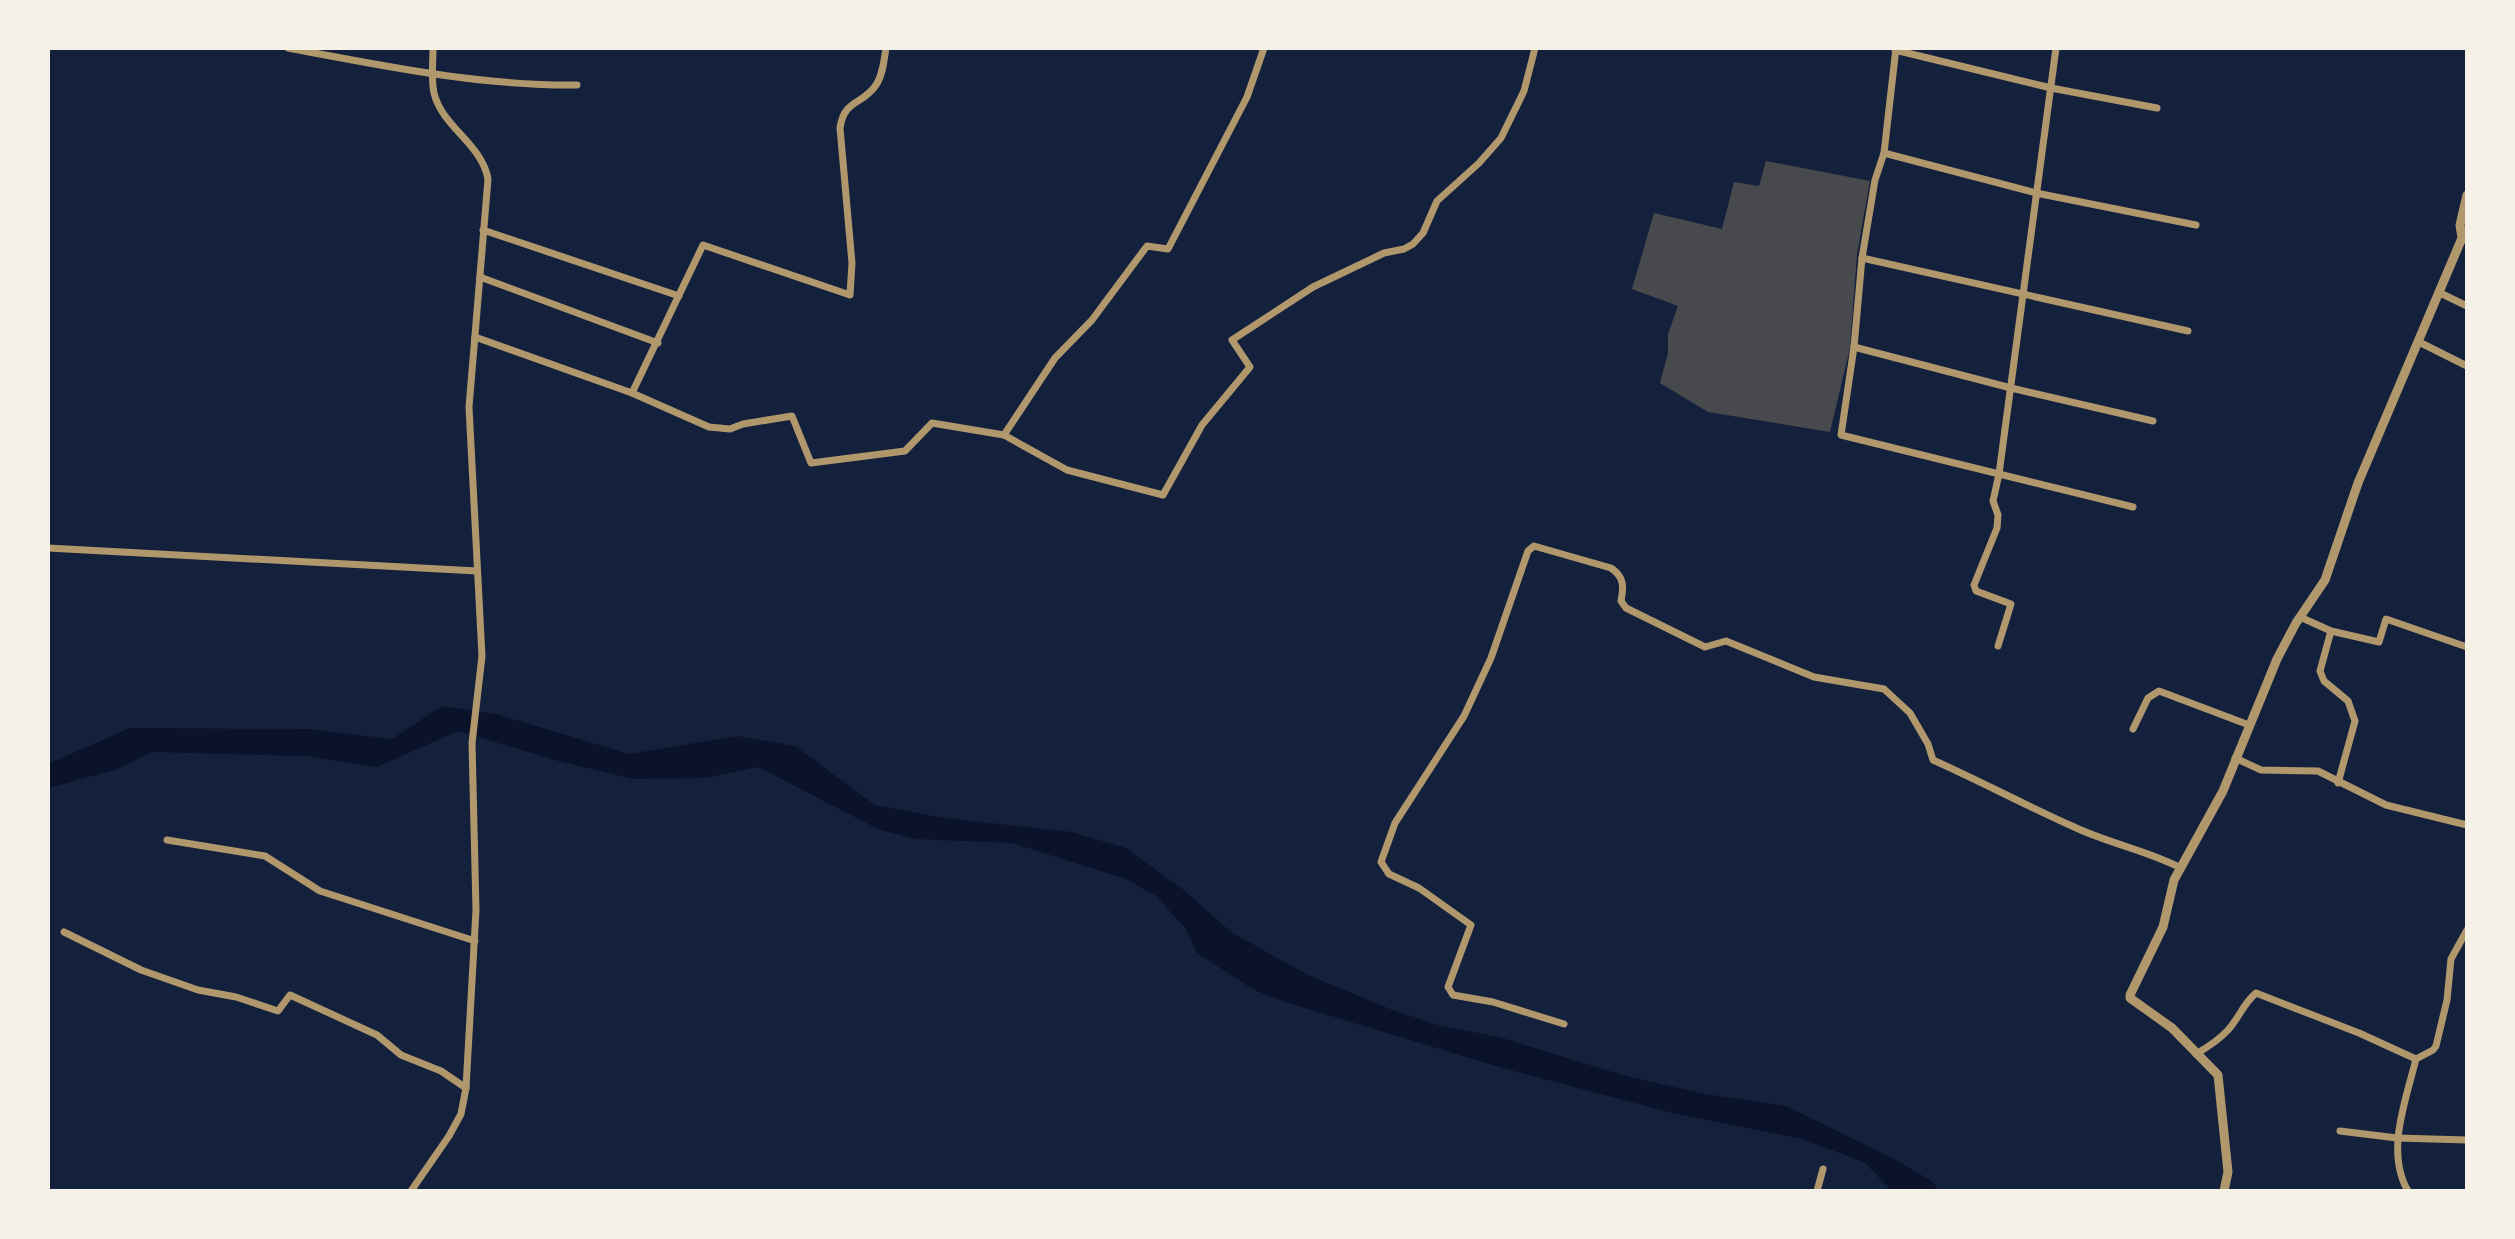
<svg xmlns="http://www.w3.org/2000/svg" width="2515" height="1239" font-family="Lato,sans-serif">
	<rect width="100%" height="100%" fill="#14213d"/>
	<path fill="#0b132b" d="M442,706l54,8 133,40 108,-18 58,10 80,59 69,13 128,14 54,16 59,43 46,41 77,43 82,34 48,16 61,12 127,39 79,18 81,12 110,54 37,22 6,9h-47l-28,-29 -62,-23 -130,-26 -173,-46 -214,-65 -31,-12 -57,-37 -11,-24 -30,-33 -30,-17 -114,-36 -98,-4 -36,-10 -120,-62 -52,11 -73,1 -71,-17 -104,-31 -81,36 -72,-11 -153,-4 -37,18 -67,18v-24l82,-36 178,1 84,10z"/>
	<path fill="#48494c" d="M1766,161l104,20 -13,73 -7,94 -20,84 -122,-20 -48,-29 8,-30v-19l10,-28 -46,-17 22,-76 68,16 12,-47 25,4z"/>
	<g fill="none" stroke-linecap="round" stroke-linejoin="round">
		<g stroke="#b1986c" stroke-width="7">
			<path d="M288,48c96,18 191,38 289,37"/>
			<path d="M1896,48l-12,105 -9,27 -13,78 -8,89 -13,88 292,72"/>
			<path d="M1895,50l156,38 106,20"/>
			<path d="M1884,153l152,40 160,32"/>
			<path d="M483,230l196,66"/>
			<path d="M1862,258l326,73"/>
			<path d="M480,277l178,66"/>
			<path d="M2438,292l29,14"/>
			<path d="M475,337l157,56 77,34 21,2 13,-5 49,-8 19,47 94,-12 27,-28 72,12 63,35 96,25 39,-70 48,-58 -18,-27 81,-53 71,-34 20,-4 9,-5 10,-11 14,-32 42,-38 22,-25 23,-47 11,-43"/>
			<path d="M2419,342l48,24"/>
			<path d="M1854,347l157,41 142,33"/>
			<path d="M632,393l71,-148 147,50 2,-32 -12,-135c4,-29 23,-23 36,-43 7,-10 8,-25 10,-37"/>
			<path d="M1004,435l51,-77 37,-38 55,-74 21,3 79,-152 17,-49"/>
			<path d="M48,548l429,23"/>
			<path d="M2300,617l31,14 48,11 7,-23 81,28"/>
			<path d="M2331,631l-11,40 4,10 24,20 7,20 -17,62"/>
			<path d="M1998,646l13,-42 -35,-13 -2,-6 23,-57 1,-13 -5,-14 6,-27 57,-426"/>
			<path d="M2133,729l15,-31 11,-7 90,34"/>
			<path d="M2235,758l26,12 57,1 68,34 81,20"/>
			<path d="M167,840l98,16 55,35 155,50"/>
			<path d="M64,932l77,38 57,20 38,7 42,14 12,-16 87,40 24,20 40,16 25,17"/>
			<path d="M1564,1024l-71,-22 -40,-7 -5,-8 23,-62 -52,-37 -30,-14 -8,-12 14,-39 69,-107 27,-58 37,-107 6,-5 77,22c13,9 13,18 10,33l5,7 79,39 21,-6 88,36 70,12 26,24 18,31 5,16c47,21 92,45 139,66 35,17 74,24 109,42"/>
			<path d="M2196,1054c12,-7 23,-14 32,-24 11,-12 15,-26 28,-37l103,40 57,26 17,-9 3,-4 11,-46 4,-41 16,-29"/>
			<path d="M2340,1131l57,7 70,2"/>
			<path d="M411,1191l38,-55 12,-22 5,-26 10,-178 -4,-167 10,-87 -13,-249 19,-228c-6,-35 -46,-52 -54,-86 -3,-14 -1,-30 -1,-45"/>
			<path d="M1817,1191l6,-22"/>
			<path d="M2408,1191c-23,-39 -2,-91 8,-132"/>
		</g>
		<path stroke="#b1986c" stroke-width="9" d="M2224,1191l4,-19 -10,-97 -46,-47 -42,-30v-3l33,-68 11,-47 49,-89 54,-132 19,-36 29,-43 33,-97 104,-245 -2,-13 7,-30"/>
	</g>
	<rect width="2515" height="1239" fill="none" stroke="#f6f1e7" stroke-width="100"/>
</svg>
